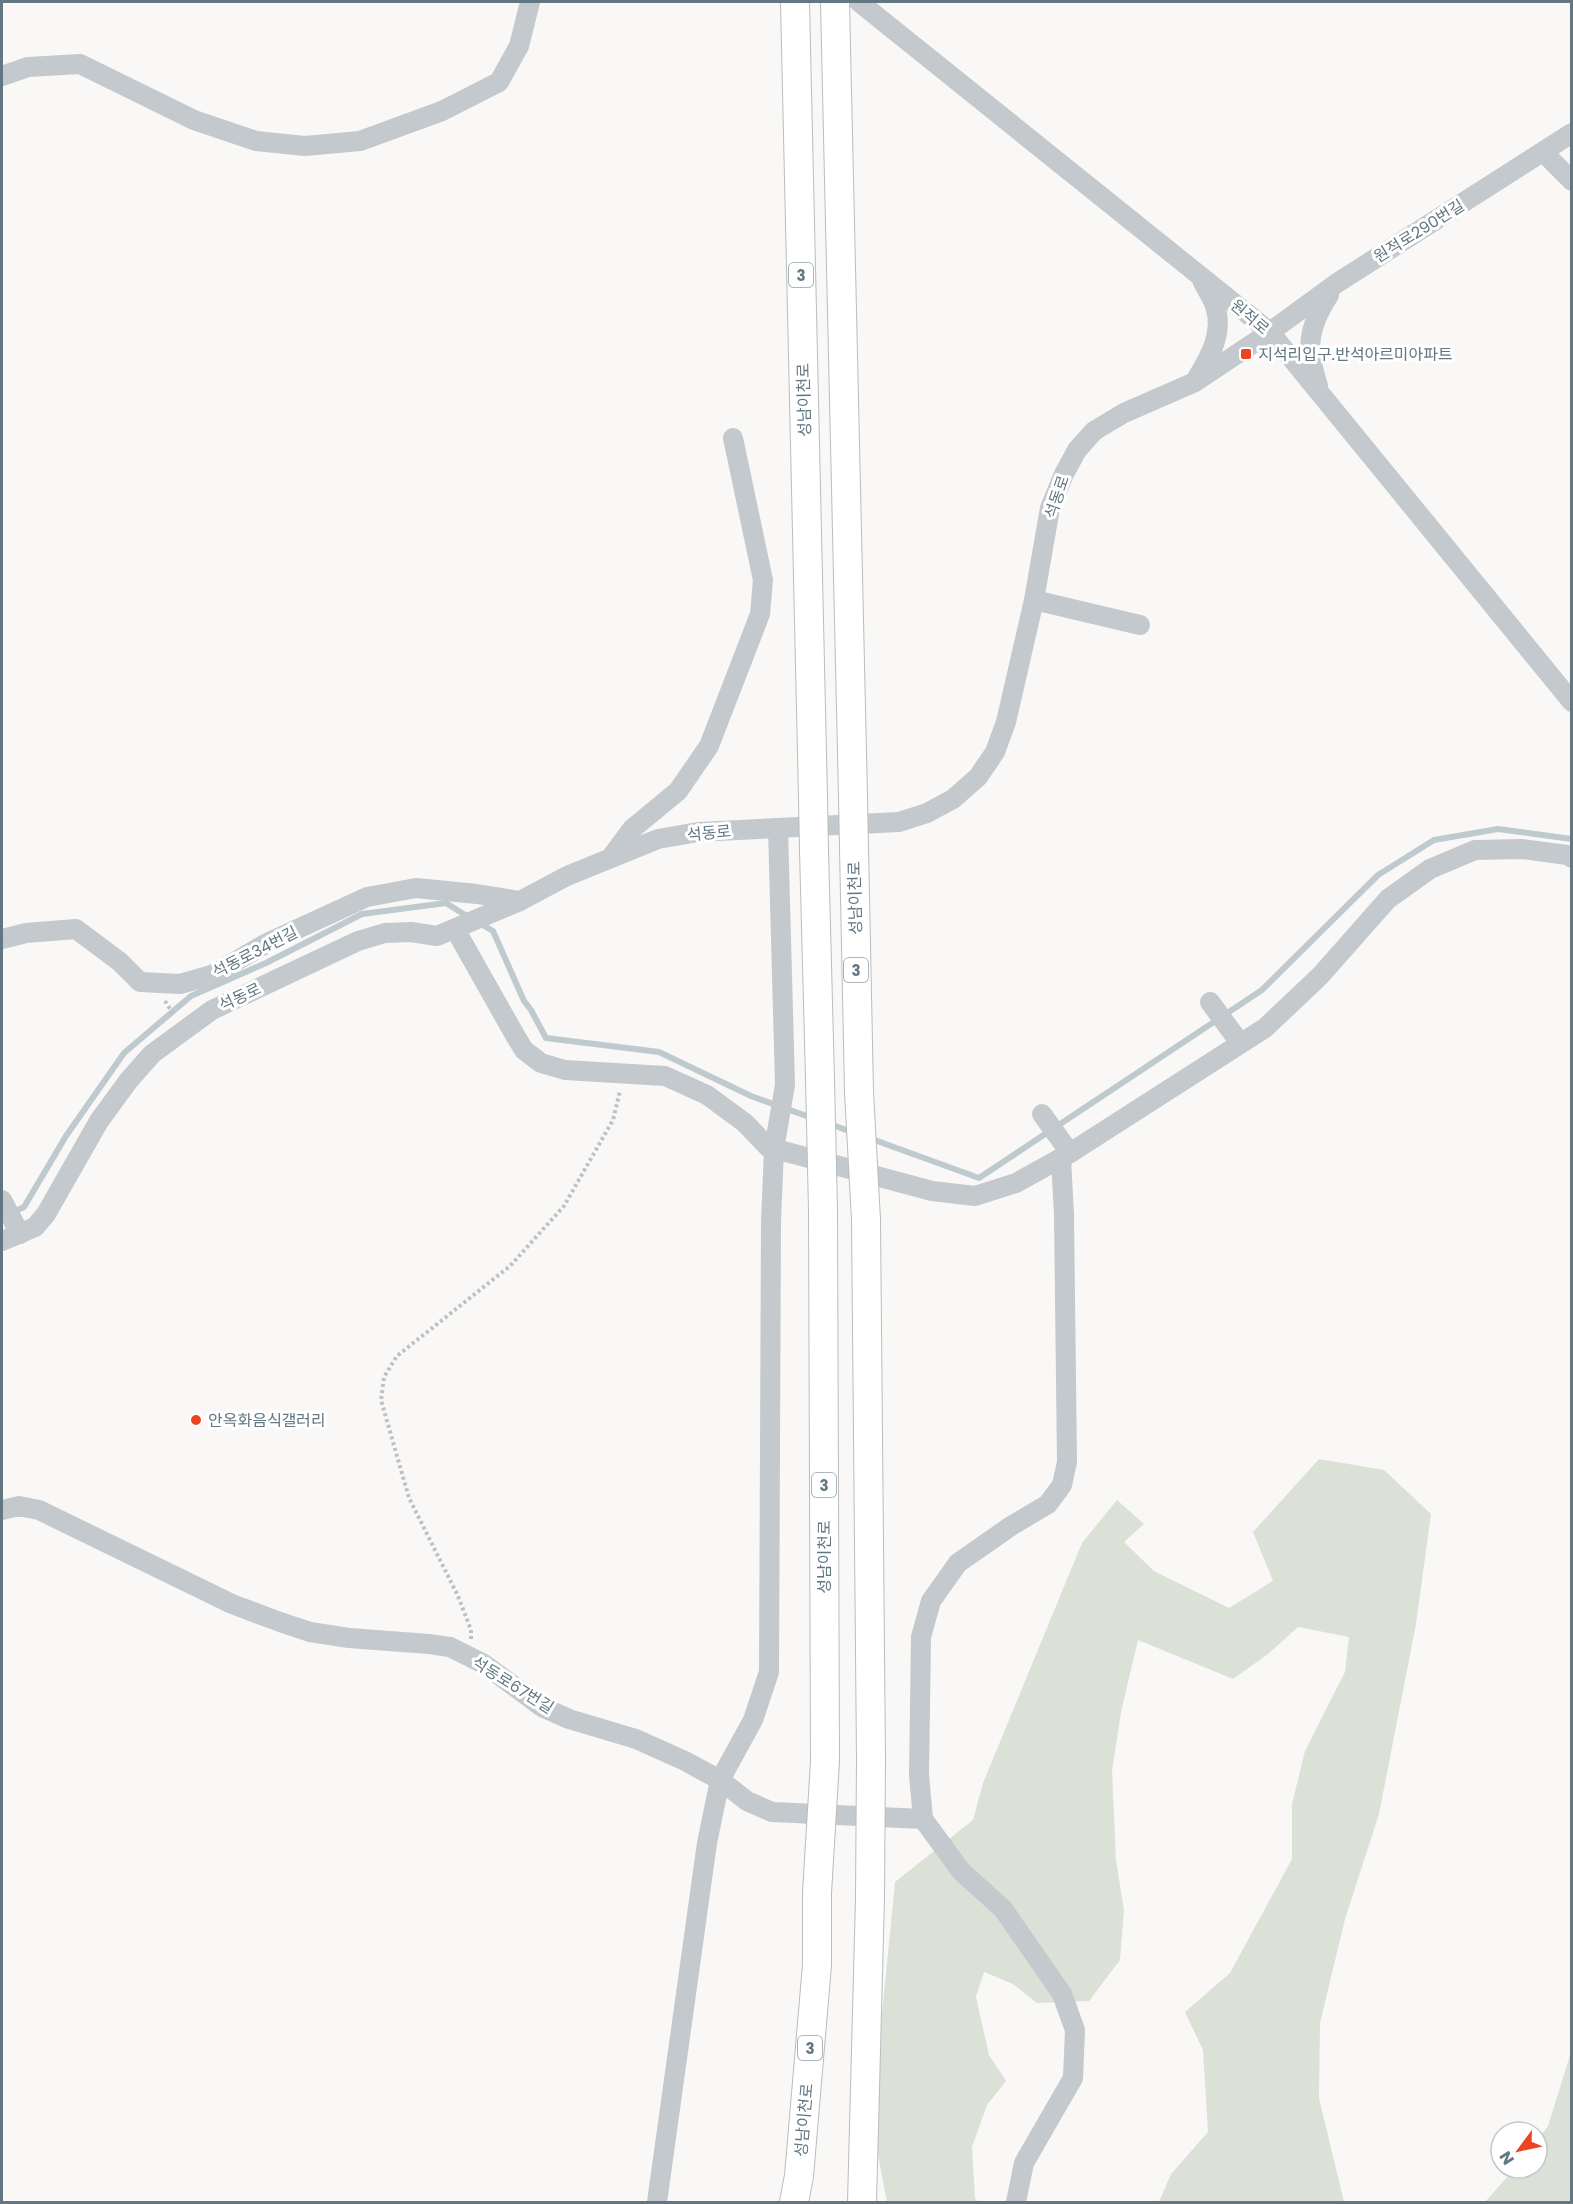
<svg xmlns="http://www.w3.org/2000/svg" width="1573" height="2204" font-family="Poppins,'Noto Sans KR',sans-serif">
	<rect width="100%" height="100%" fill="#f9f8f6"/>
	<g fill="#dbe1d7">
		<path d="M1319,1459l65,11 47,44 -15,110 -37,190 -34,105 -25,104 -1,75 25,104h-185l12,-28 37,-42 -5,-82 -18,-38 45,-39 62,-114v-55l13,-53 40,-79 4,-35 -51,-10 -30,27 -35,25 -95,-39 -17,72 -9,59 4,89 8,50 -4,50 -31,41 -52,2 -24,-19 -29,-12 -8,25 13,58 17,26 -19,24 -15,42 3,51 3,4h-91l-10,-52 -1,-75 19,-193 78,-62 10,-37 99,-240 35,-43 27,24 -20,18 30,29 75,37 44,-27 -20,-49z"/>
		<path d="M1571,2052v150h-86l30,-34h22v-28l11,-14z"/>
	</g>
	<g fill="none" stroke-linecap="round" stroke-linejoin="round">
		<g stroke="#becace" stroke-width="6">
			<path d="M479,923l14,8 31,70 7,9 15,28 113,14 92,44 61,22"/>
			<path d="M830,1124l24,9"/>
			<path d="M869,1138l110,40 283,-188 116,-115 56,-35 64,-11 74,10"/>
			<path d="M13,1212l11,-5 42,-71 58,-83 67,-57 75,-33 96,-49 84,-11 24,15"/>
		</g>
		<defs>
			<g id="highway">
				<path d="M795,2l18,796"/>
				<path d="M835,2l18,795"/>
				<path d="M854,848l5,244"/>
				<path d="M814,850l6,229"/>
				<path d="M823,1210l2,551"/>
				<path d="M866,1220l5,539"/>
				<path d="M794,2202l5,-26 18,-211v-72"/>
				<path d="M862,2202l8,-304"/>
			</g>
		</defs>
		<use href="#highway" stroke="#b8bdbf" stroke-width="30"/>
		<g stroke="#bdc1c3" stroke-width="4" stroke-dasharray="3 3" stroke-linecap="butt">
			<path d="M165,1001l9,14"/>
			<path d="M471,1639v-9l-13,-34 -49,-98 -28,-98 3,-23 13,-21 113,-90 54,-60 49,-86 7,-29"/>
		</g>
		<g stroke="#c3c9cc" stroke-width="20">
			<path d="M859,2l411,330 302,370"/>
			<path d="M2,76l26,-9 52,-3 114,56 62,21 49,5 55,-5 82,-30 57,-29 20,-36 11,-44"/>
			<path d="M1543,152l29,29"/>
			<path d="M1197,378c13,-21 27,-46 18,-72 -3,-9 -9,-17 -13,-26"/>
			<path d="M1318,386c-12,-38 -11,-57 11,-91"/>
			<path d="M1034,600l106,25"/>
			<path d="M612,856l20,-27 46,-38 31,-45 51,-132 3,-34 -30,-142"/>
			<path d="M455,929l61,108 8,13 17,13 24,7 100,6 42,19 38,28 23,24 164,44 43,5 41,-13 54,-30 195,-125 55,-52 68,-77 42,-30 45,-19 47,-1 45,6 5,3"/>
			<path d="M2,939l24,-6 50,-4 44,33 20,20 40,2 32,-9 55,-32 100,-46 49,-9 61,6 43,7"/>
			<path d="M1210,1002l30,41"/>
			<path d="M1042,1114l28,39"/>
			<path d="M2,1200l18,34"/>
			<path d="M2,1241l33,-14 11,-13 53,-93 30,-41 23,-26 60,-44 146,-69 27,-8 26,-1 26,4 83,-35 47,-25 91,-37 40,-7 201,-10 28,-9 26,-14 25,-22 17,-25 11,-30 28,-122 16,-92 14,-34 13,-24 17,-19 30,-18 71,-31 75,-50 67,-49 235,-150"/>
			<path d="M2,1510l17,-4 20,4 193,94 48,18 30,10 39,6 80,6 21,3 34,17 58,43 27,12 67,20 49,22 35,19 27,21 25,11 151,7"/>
			<path d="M657,2202l50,-359 13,-63 33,-60 16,-48 2,-450 3,-73 11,-64 -7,-257"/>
			<path d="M1016,2202l8,-39 49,-85 2,-48 -13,-36 -59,-85 -42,-38 -38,-52 -4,-44 2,-138 10,-36 27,-38 53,-37 37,-22 14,-19 5,-23 -3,-247 -3,-57"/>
		</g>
		<use href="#highway" stroke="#fff" stroke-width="28"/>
		<defs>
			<g id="highway-bridge">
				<path d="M853,797l1,51"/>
				<path d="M813,798l1,52"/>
				<path d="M820,1079l3,131"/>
				<path d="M859,1092l7,128"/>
				<path d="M817,1893l8,-132"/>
				<path d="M870,1898l1,-139"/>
			</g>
		</defs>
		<use href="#highway-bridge" stroke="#b8bdbf" stroke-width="30" stroke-linecap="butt"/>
		<use href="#highway-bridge" stroke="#fff" stroke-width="28"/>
	</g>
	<g fill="#ea4425" stroke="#fff" stroke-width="2">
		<rect x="1240" y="348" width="12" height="12" rx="3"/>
		<circle cx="196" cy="1420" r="6"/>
	</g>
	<g text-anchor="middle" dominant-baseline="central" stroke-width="6" stroke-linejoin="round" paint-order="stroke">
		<g fill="#fff" stroke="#91a0a8" stroke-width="1.5">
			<rect x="789" y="263" width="24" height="24" rx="4.5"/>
			<rect x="844" y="958" width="24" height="24" rx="4.5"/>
			<rect x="812" y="1473" width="24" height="24" rx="4.5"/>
			<rect x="798" y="2036" width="24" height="24" rx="4.5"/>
		</g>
		<g font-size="15" font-weight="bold" fill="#627782">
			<text x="801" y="275">3</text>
			<text x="856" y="970">3</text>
			<text x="824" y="1485">3</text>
			<text x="810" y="2048">3</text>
		</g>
		<g font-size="16" fill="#627782" stroke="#fff">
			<text transform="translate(1419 231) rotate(-32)">원적로290번길</text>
			<text transform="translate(1250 317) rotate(40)">원적로</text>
			<text transform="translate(804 400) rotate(-91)">성남이천로</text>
			<text transform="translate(1057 497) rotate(-71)">석동로</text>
			<text transform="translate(709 833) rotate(-5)">석동로</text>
			<text transform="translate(855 898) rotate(-91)">성남이천로</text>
			<text transform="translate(255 952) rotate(-27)">석동로34번길</text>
			<text transform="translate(240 997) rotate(-25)">석동로</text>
			<text transform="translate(824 1557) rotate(-90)">성남이천로</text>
			<text transform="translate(513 1685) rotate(32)">석동로67번길</text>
			<text transform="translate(804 2120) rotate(-85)">성남이천로</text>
		</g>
		<g font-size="16" fill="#627782" stroke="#fff" text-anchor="start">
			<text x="1258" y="354">지석리입구.반석아르미아파트</text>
			<text x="208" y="1420">안옥화음식갤러리</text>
		</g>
	</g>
	<rect width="1573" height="2204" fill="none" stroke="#627782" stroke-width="6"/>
	<g transform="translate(1519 2150) rotate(237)"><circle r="28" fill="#ffffff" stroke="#c0c9cd" stroke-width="1.5"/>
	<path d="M0-4.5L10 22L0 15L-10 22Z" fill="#ea4425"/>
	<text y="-9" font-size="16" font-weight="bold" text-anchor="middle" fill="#627782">N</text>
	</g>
</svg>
